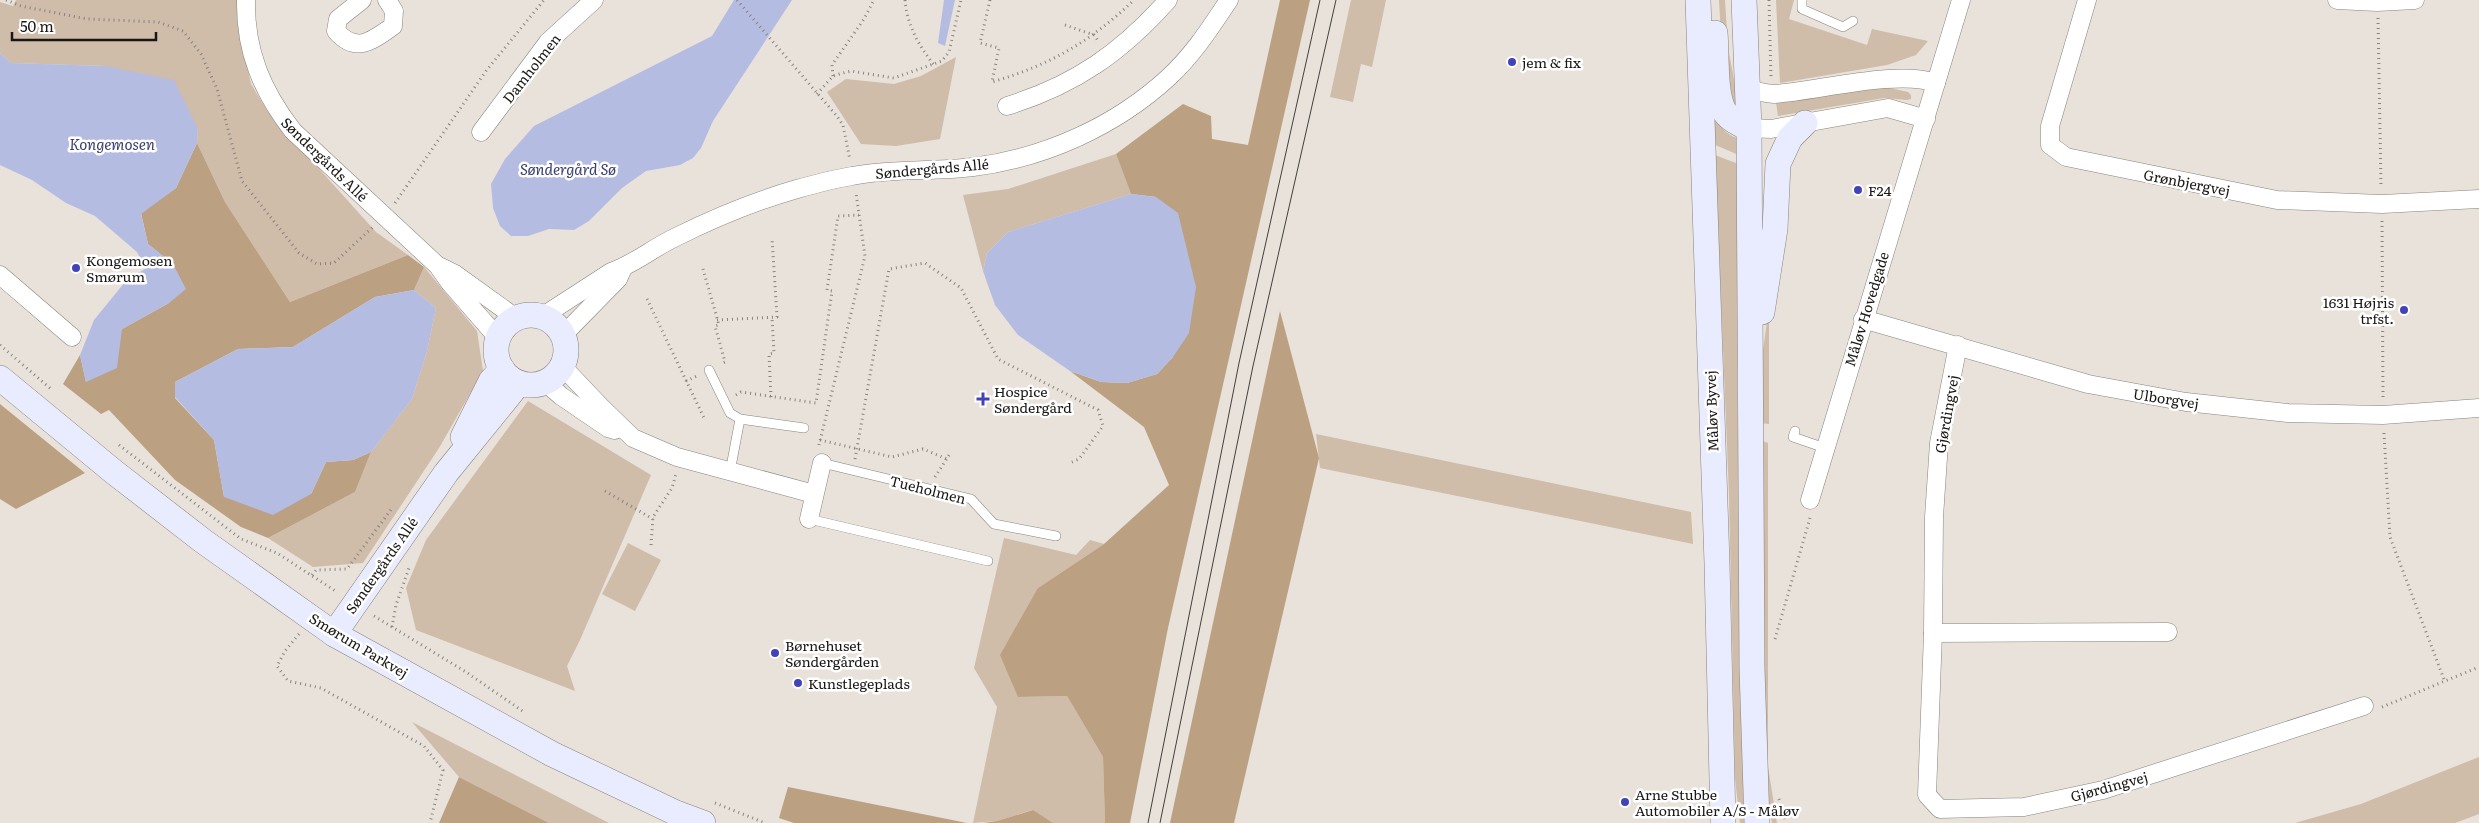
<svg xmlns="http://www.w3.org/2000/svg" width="2479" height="823" font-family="Literata,serif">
	<rect width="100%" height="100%" fill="#e8e2db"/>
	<g fill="#cfbca9">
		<path d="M16,0h223l-1,26 13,58 17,28 108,120 32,23 -118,47 -65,-100 -28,-59 1,-14 -93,-63 -94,-3 -11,-10v-51l13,4z"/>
		<path d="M1351,0h35l-14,67 -11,-3 -8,38 -23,-5z"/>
		<path d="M1719,0h6l3,48 11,57 -4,1 -2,-2 -10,-35z"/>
		<path d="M1776,0h18l-5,19 78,26 5,-16 56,12 -12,14 -29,10 -107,18z"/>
		<path d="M956,57l-16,82 -44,7 -35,-2 -34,-52 19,-13 48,5 27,-8z"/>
		<path d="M1885,87l23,5 3,3v4l-4,1 -23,-2 -106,18 -2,-14z"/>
		<path d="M1713,99c4,20 6,35 28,40v17l-28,-12z"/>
		<path d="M1116,154l15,40 -123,38 -21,21 -4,18 -20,-76 45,-6z"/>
		<path d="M1715,155l26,10 -4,212 7,446h-4l-5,-45 -6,-284z"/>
		<path d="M424,267l53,64 6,40 -44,77 -76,115 -50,4 -45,-29 87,-46 16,-40 41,-53 15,-48 9,-43 -22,-18z"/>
		<path d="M1767,322l2,1v101l-9,-1 2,-66z"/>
		<path d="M528,401l123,74 -71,165 -13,26 8,25 -159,-61 -10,-42 20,-48z"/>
		<path d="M1316,434l375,78 2,32 -373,-76z"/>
		<path d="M1760,440l8,3v324l9,56h-5l-7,-34z"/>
		<path d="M1004,538l72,17 14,-15 14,4 -66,44 -20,109 49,-1 36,61 2,66h-52l-21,-13 -35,11 -24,2 24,-116 -23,-39z"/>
		<path d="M628,543l33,17 -26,51 -33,-17z"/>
		<path d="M412,722l197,101h-60l-90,-46z"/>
		<path d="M2479,757v57l-24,9h-160l66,-19z"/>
	</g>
	<g fill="#bba082">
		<path d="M1280,0h30l-142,628 -38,195h-25l-2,-66 -36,-61 -49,1 -18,-42 38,-67 66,-44 65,-59 -25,-58 -74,-56 31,11 26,1 30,-9 16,-17 -17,-160 -25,-3 -15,-40 67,-50 28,12 1,23 36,6z"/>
		<path d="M197,143l28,59 65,100 118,-47 16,12 -10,23 -39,7 -82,50 -55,2 -63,33v16l39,42 10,57 87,-3 15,-32 27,-2 18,-8 -16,40 -87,46 -27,-11 -66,-47 -66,-70 -8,4 -38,-30 17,-29 6,27 36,-53 47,-26 4,-39 -25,-20 -7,-31 35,-25z"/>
		<path d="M1280,311l39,147 -85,365h-64z"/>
		<path d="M0,404l85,69 -69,36 -16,-10z"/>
		<path d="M459,777l90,46h-110z"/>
		<path d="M788,787l179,36h-173l-15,-5z"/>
		<path d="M1033,810l20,13h-70l14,-2z"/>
	</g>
	<g fill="#b5bce1">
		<path d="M734,0h58l-79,121 -12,27 -8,10 -13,7 -34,6 -24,17 -33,33 -15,9 -25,-1 -21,7h-17l-11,-10 -7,-18 -2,-24 14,-25 29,-33 178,-90z"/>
		<path d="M944,0h11l-10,46 -7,-3z"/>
		<path d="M0,53l11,10 94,3 69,14 24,49 -1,14 -21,45 -35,26 7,30 25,20 13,25 -17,14 -47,26 -5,39 -31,14 -6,-27 14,-35 31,-38 21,-14 -9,-16 -42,-36 -29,-13 -34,-23 -32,-15z"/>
		<path d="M1131,194l25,3 22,16 18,74 -7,46 -16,24 -16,17 -30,9 -26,-1 -31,-11 -52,-36 -23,-30 -12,-34 4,-18 21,-21z"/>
		<path d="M414,290l22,18 -9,43 -15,48 -41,53 -18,8 -27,2 -15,32 -38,21 -49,-18 -10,-57 -39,-43v-15l63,-33 55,-2 82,-50z"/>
	</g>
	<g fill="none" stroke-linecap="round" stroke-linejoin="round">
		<defs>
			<g id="lane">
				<path d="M1802,0v9l41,18 10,-6"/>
				<path d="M709,370l21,43 10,6"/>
				<path d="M1795,431l-2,6 32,11"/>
				<path d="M822,463l149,36 23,25 62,12"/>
				<path d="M730,472l10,-53 64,9"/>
				<path d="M809,519l179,42"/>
			</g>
			<g id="street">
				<path d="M246,0c-1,51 16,91 47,131l145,135 12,17 48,55"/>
				<path d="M362,0l-24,19 -2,12c20,23 36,10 57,-5l1,-15 -7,-11"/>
				<path d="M2087,0l-37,126v19l16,12 211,43 105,4 97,-5"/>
				<path d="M2337,0l40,2 38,-2"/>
				<path d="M1748,89c9,2 19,5 27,5 43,-3 123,-25 161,-11"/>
				<path d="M1007,106c68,-21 115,-54 161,-106"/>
				<path d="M1749,128l22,1 117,-21 38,11"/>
				<path d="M481,132l67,-90 46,-42"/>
				<path d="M441,267l14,7 61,44"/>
				<path d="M0,275l72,62"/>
				<path d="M543,316l68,-44c23,-8 42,-24 63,-34 40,-20 81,-37 123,-49 18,-5 37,-10 55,-13 39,-8 81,-4 121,-9 72,-9 143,-41 196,-90 24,-22 42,-50 60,-77"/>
				<path d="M1863,319l225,65 98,18 102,11 95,2 96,-7"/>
				<path d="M563,335l55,-56 5,-11"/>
				<path d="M1958,345l-19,98 -5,74 -1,116 -6,162 13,14 84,-2 79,-17 261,-84"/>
				<path d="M562,366l38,40 33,32 44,19 137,37"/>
				<path d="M545,382l16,14 47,32 7,2"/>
				<path d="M1810,500l151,-500"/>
				<path d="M809,519l13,-56"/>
				<path d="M1933,633l235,-1"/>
			</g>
			<g id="secondary">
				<path d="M1698,0l19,563 6,260"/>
				<path d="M1744,0l5,128 3,541 5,154"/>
				<path d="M1715,33c2,21 -1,59 9,78 6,9 15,13 25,17"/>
				<path d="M1762,312l13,-83 3,-65 12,-26 15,-15"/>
				<circle cx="531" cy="350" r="35"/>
				<path d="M0,378l114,94 89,69 131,93 218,120 124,59 27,10"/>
				<path d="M463,437l28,-56 11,-12"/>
				<path d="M334,634l112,-161 73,-90"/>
			</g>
		</defs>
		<use href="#lane" stroke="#89837d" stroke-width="10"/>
		<use href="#street" stroke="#89837d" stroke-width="19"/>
		<use href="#secondary" stroke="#89837d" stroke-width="26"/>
		<g stroke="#87837f" stroke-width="3" stroke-dasharray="1 4" stroke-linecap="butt">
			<path d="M6,0l15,6 66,13 71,3 25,9 18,23 16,35 25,92 57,72 18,11 17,-1 39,-36"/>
			<path d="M737,0l99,115 7,10 7,35"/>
			<path d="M905,0c2,25 14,46 29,65"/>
			<path d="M990,0l-10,43 19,5 -7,34c58,-17 98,-40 142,-82"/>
			<path d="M1769,0l2,77"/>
			<path d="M2378,18l3,169"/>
			<path d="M1065,25l29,10 5,7"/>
			<path d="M833,76l-1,-11 32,-46 10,-19"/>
			<path d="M817,94l16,-18 10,-3 8,-2 43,7 48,-17 7,-9 12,-52"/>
			<path d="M395,203l91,-132 58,-71"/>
			<path d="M2382,221l1,176"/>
			<path d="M703,269l16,56 -4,1 10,36 -4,2"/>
			<path d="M647,299l58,121"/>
			<path d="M717,320l60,-3 -5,-79"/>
			<path d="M0,345l51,44"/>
			<path d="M686,381l11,-5"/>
			<path d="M736,395l5,-3 75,11 16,-112 -5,-1 11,-74 21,-1"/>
			<path d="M771,397l-2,-43 5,-1 -2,-36"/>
			<path d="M2384,433l6,104 55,145"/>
			<path d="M820,440l72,17 31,-8 24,10"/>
			<path d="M119,445l122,94 36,14 60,39"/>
			<path d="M819,445l46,-189 -9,-63"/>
			<path d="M855,459l34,-190 36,-6 36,25 37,71 100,51 5,16 -24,33 -9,4"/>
			<path d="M935,477l16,-25"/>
			<path d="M605,491l48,28"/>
			<path d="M651,545l2,-28 19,-29 4,-14"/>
			<path d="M312,575l4,-5 31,-1 46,-62"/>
			<path d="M374,616l92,56 58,40"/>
			<path d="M392,627l4,-22 13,-37"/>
			<path d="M299,634l-14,17 -8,15 11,15 33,7 103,58 19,24 -13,53"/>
			<path d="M1775,639l35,-121"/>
			<path d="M2382,707l97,-40"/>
			<path d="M1779,799l7,24"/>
			<path d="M715,803l50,20"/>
		</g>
		<use href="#lane" stroke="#fff" stroke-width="9"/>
		<use href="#street" stroke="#fff" stroke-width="18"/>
		<use href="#secondary" stroke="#e9ecfe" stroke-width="25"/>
		<g stroke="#423f3c" stroke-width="1">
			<path d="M1148,823l91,-460 81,-363"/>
			<path d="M1160,823l93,-457 83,-366"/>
		</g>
	</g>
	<g fill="#4343b8" stroke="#fff" stroke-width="2">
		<circle cx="1512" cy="62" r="5"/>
		<circle cx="1858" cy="190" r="5"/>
		<circle cx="76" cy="268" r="5"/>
		<circle cx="2404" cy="310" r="5"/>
		<path d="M980.5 391.5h5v5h5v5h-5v5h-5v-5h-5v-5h5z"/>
		<circle cx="775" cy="653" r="5"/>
		<circle cx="798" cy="683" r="5"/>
		<circle cx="1625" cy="802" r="5"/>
	</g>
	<g text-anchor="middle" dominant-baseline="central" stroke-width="5" stroke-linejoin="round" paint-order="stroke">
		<g font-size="14" fill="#191715" stroke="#fff" text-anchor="start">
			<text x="1522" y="62">jem &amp; fix</text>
			<text x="1868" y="190">F24</text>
			<text x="86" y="260">Kongemosen<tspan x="86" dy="16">Smørum</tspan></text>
			<text x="2394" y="302" text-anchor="end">1631 Højris<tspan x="2394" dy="16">trfst.</tspan></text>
			<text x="994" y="391">Hospice<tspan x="994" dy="16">Søndergård</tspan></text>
			<text x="785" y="645">Børnehuset<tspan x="785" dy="16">Søndergården</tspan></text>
			<text x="808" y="683">Kunstlegeplads</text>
			<text x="1635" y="794">Arne Stubbe<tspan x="1635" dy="16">Automobiler A/S - Måløv</tspan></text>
		</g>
		<g font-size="14" fill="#191715" stroke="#fff">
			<text transform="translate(531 68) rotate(-52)">Damholmen</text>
			<text transform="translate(325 159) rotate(44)">Søndergårds Allé</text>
			<text transform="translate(932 168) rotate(-5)">Søndergårds Allé</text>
			<text transform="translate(2187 182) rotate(11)">Grønbjergvej</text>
			<text transform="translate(1866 309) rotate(-73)">Måløv Hovedgade</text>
			<text transform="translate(2166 398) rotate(9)">Ulborgvej</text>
			<text transform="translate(1711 411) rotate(-92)">Måløv Byvej</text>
			<text transform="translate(1946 414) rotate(-80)">Gjørdingvej</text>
			<text transform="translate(928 489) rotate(14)">Tueholmen</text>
			<text transform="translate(381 565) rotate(-55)">Søndergårds Allé</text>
			<text transform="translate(359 645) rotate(31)">Smørum Parkvej</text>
			<text transform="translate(2109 786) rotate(-15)">Gjørdingvej</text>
		</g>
		<g font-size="15" font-style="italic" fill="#393f70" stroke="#fff">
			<text x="112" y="143">Kongemosen</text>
			<text x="568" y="168">Søndergård Sø</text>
		</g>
	</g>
	<path d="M12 32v8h144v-8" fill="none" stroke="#191715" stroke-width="2.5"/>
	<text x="20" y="32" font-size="15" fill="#191715" stroke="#ffffff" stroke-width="4" paint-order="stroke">50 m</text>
</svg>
